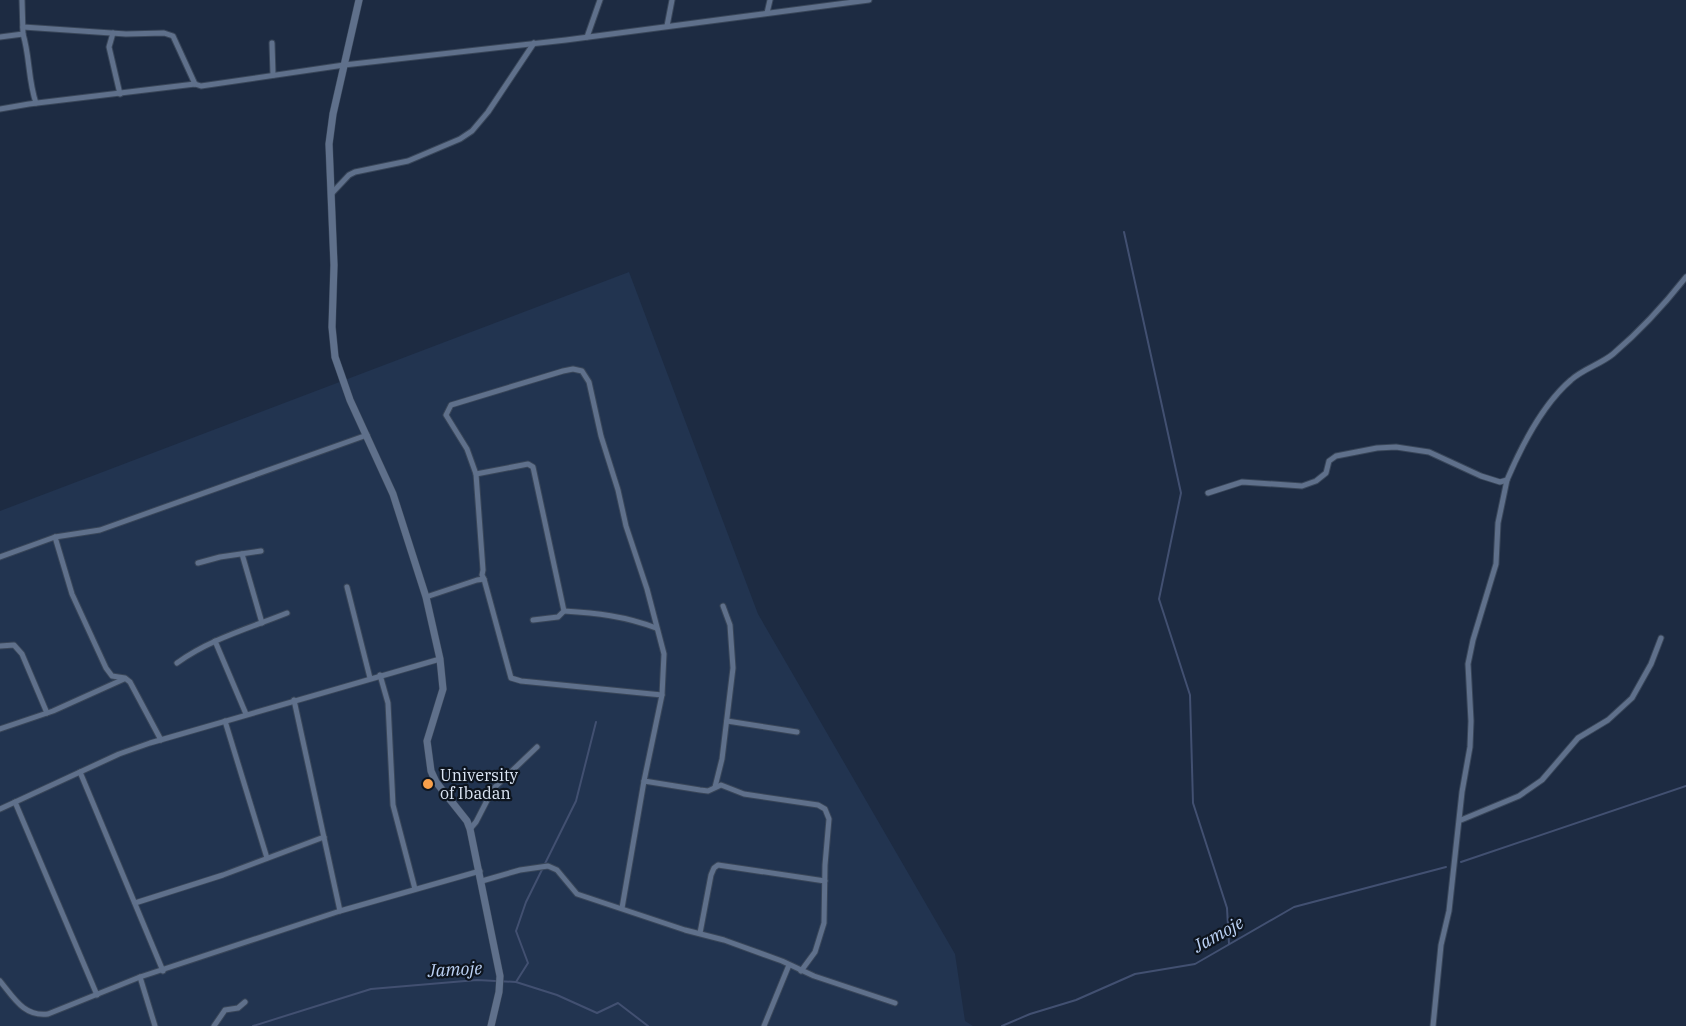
<svg xmlns="http://www.w3.org/2000/svg" width="1686" height="1026" font-family="'IBM Plex Serif',serif">
	<rect width="100%" height="100%" fill="#1d2b42"/>
	<path fill="#223450" d="M629,272l129,342 197,340 10,67 8,5h-973v-515z"/>
	<g fill="none" stroke-linecap="round" stroke-linejoin="round">
		<g stroke="#425071" stroke-width="2">
			<path d="M1124,232l57,261 -22,106 31,96 3,108 34,105 2,36"/>
			<path d="M1461,862l225,-76"/>
			<path d="M516,982l12,-19 -12,-32 10,-29 50,-101 20,-79"/>
			<path d="M253,1026l118,-37 106,-9 39,2 41,13 40,18 21,-10 30,23"/>
			<path d="M1002,1026l28,-12 46,-14 59,-26 60,-10 99,-57 152,-40"/>
		</g>
		<defs>
			<g id="minor">
				<path d="M767,13l3,-13"/>
				<path d="M667,26l5,-26"/>
				<path d="M23,27l103,7 38,-1 9,3 22,48"/>
				<path d="M113,33l-4,14 11,47"/>
				<path d="M23,34c7,23 5,46 13,69"/>
				<path d="M0,37l23,-3 -1,-34"/>
				<path d="M587,37l13,-37"/>
				<path d="M272,43l1,32"/>
				<path d="M0,109l29,-5 166,-20 6,2 143,-21 222,-25 303,-40"/>
				<path d="M333,192l16,-17 6,-3 53,-11 52,-22 12,-8 16,-19 46,-69"/>
				<path d="M476,474l52,-10 5,3 31,144 -6,6 -25,3"/>
				<path d="M1208,493l34,-11 60,4 14,-5 10,-8 3,-12 7,-5 41,-8 19,-1 33,5 52,24 19,6 7,-2c14,-33 36,-76 64,-100 12,-11 30,-16 42,-26 27,-23 51,-49 73,-77"/>
				<path d="M55,537l17,57 34,74 6,8 13,2 5,4 31,58"/>
				<path d="M242,554l20,69"/>
				<path d="M0,557l55,-20 45,-7 267,-95"/>
				<path d="M198,563l22,-6 41,-6"/>
				<path d="M484,579l27,99 10,3 141,14"/>
				<path d="M347,587l23,91"/>
				<path d="M426,597l51,-17 7,-1 -2,-4 1,-5 -7,-96 -9,-25 -21,-34 5,-10 112,-34 10,-2 9,2 7,11 12,54 17,54 8,36 21,63 17,65 -2,41 -18,86 -22,127"/>
				<path d="M564,611c32,2 61,5 92,17"/>
				<path d="M215,641l31,73"/>
				<path d="M0,646l14,-1 8,9 25,59"/>
				<path d="M177,663c33,-24 73,-35 110,-50"/>
				<path d="M380,675l8,28 5,102 22,84"/>
				<path d="M225,721l42,137"/>
				<path d="M727,721l70,11"/>
				<path d="M0,729l53,-18 71,-32"/>
				<path d="M80,772l83,199"/>
				<path d="M644,781l56,9 8,1 13,-6 23,9 74,11 7,4 4,10 -4,46 -1,58 -9,29 -14,19"/>
				<path d="M715,787l7,-28 11,-91 -3,-43 -7,-19"/>
				<path d="M15,802l82,193"/>
				<path d="M0,809l119,-55 31,-11 290,-84"/>
				<path d="M1461,820l58,-24 23,-16 36,-42 30,-18 24,-22 19,-34 10,-26"/>
				<path d="M470,829l6,-7 17,-33 44,-42"/>
				<path d="M482,881l38,-11 28,-4 9,4 20,24 108,36 39,10 58,21 32,15 81,27"/>
				<path d="M135,903l88,-28 101,-38"/>
				<path d="M340,911l140,-40"/>
				<path d="M700,933l11,-58 3,-7 4,-3 107,16"/>
				<path d="M140,977l15,49"/>
				<path d="M0,981c14,17 24,36 48,33l92,-37 200,-66 -46,-211"/>
				<path d="M214,1026l11,-16 13,-2 7,-6"/>
				<path d="M764,1026l25,-61"/>
				<path d="M1433,1026l8,-81 8,-34 13,-119 8,-45 1,-26 -3,-57 5,-24 23,-76 2,-41 9,-43"/>
			</g>
			<path id="tertiary" d="M359,0l-26,114 -4,30 5,121 -2,62 3,30 15,43 43,94 33,103 14,62 3,30 -16,52 4,30 5,11 31,39 3,8 30,147 -1,16 -8,34"/>
		</defs>
		<use href="#minor" stroke="#394659" stroke-width="7"/>
		<use href="#tertiary" stroke="#394659" stroke-width="8"/>
		<use href="#minor" stroke="#5f708b" stroke-width="5"/>
		<use href="#tertiary" stroke="#5f708b" stroke-width="7"/>
	</g>
	<circle fill="#f8a04b" stroke="#0d141e" stroke-width="2" cx="428" cy="784" r="6"/>
	<g text-anchor="middle" dominant-baseline="central" stroke-width="4.5" stroke-linejoin="round" paint-order="stroke">
		<g font-size="16" fill="#dce6f5" stroke="#0d141e" text-anchor="start">
			<text x="440" y="775">University<tspan x="440" dy="18">of Ibadan</tspan></text>
		</g>
		<g font-size="18" font-style="italic" fill="#bbd1f4" stroke="#0d141e">
			<text transform="translate(1218 934) rotate(-29)">Jamoje</text>
			<text transform="translate(455 969) rotate(-3)">Jamoje</text>
		</g>
	</g>
</svg>
